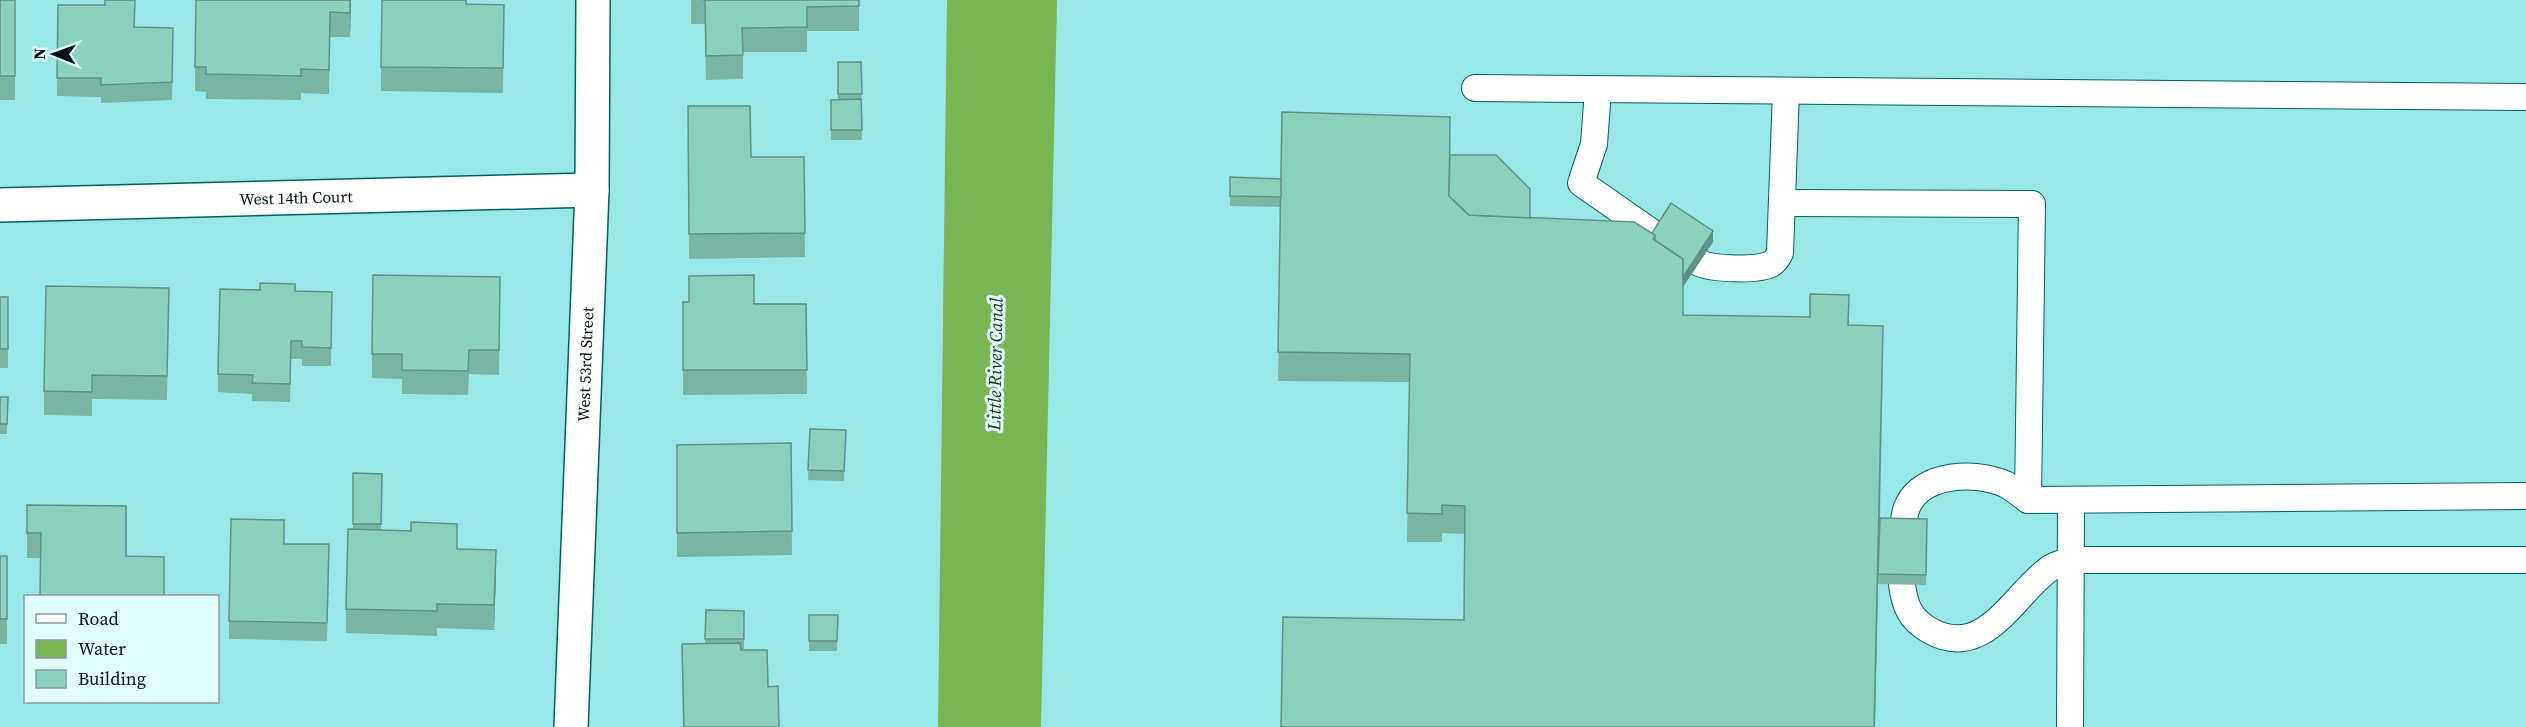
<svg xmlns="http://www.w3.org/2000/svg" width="2526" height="727" font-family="'Source Serif 4',serif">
	<rect width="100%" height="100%" fill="#99e7e6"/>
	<path fill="#78b553" d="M947,0h110l-16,727h-103z"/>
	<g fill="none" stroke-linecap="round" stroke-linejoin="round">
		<defs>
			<g id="service">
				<path d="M1475,88l1051,9"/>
				<path d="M1598,90l-4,54 -13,39 76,53"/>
				<path d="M1784,203l248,1 -4,296 498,-4"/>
				<path d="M1699,263c14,6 58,8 72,1 5,-3 7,-7 9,-11l6,-162"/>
				<path d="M1903,529c1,-8 1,-17 5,-24 15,-32 68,-34 97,-21 8,4 16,11 23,16"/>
				<path d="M1902,585c3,21 8,34 27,45 55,32 84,-35 120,-61 6,-5 15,-6 22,-9h455"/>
				<path d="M2070,727l1,-226"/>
			</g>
			<g id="minor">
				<path id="s1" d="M0,205l592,-15"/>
			</g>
			<g id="tertiary">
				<path id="s2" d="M571,727l21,-537 1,-190"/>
			</g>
		</defs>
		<use href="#service" stroke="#006161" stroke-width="28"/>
		<use href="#minor" stroke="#006161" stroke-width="36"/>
		<use href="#tertiary" stroke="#006161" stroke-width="36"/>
		<use href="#service" stroke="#fff" stroke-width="26"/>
		<use href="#minor" stroke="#fff" stroke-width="33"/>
		<use href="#tertiary" stroke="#fff" stroke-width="33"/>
	</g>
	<g fill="#78b5a3">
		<rect x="0" y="0" width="15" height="100"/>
		<path d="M351,0l-1,37h-20l-1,57 -28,-1v7l-95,-1v-7l-11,-1v-24z"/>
		<path d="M691,0h168v31h-52v21h-64v27l-37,1 -1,-56h-14z"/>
		<path d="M467,4l37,25 -1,64 -122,-2v-24z"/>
		<path d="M58,5l77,22 38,1 -1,72 -71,3v-6l-44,-1z"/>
		<path d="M838,62h23l1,78h-31v-40l7,-1z"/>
		<path d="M688,106l63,51h53l1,100 -116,2z"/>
		<path d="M1450,155l80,63 183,24 -30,45v28l166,10 34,29 -3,166 47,-1 -1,66 -48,-1 -3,143h-594l183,-107 1,-86 -23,-1v9h-35l3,-160 -132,-1 3,-174 -51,-1v-29l51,2z"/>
		<path d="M500,277l-1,98 -30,-1 -1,21 -66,-1v-15l-30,-1v-24z"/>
		<path d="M169,288l-2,112 -75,-1v17l-48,-1v-24z"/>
		<path d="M295,291l37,1 -1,74h-29v-7h-11l-1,43 -38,-1v-7l-34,-2v-18z"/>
		<rect x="0" y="297" width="8" height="71"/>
		<path d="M683,302l123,2 1,90 -124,1z"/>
		<path d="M0,397h8l-1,37h-7z"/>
		<path d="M810,429l36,1 -2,51 -36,-1z"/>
		<path d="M791,443l1,112 -115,2v-112z"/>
		<path d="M353,473l29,1 -1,56 76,19 39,25 -2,56 -57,-2v8l-91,-3v-24l7,-80z"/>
		<path d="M27,505l99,1 -85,52h-14z"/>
		<path d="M284,544l45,19 -2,78 -98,-2v-18z"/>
		<rect x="0" y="556" width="7" height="88"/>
		<path d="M706,610l38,1v38h-3l27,38 11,40h-96l-1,-83h23z"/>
		<path d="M809,615h29l-1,36h-28z"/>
	</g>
	<g fill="#619385">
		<path d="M350,0l1,8 -1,29z"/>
		<path d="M1713,231v11l-30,45v-10z"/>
		<path d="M1883,326l-8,401h-1z"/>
		<path d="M496,550v24l-2,56v-25z"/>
	</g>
	<g fill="#8bd2be" stroke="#619385" stroke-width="1.5">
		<rect x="0" y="0" width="15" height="76"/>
		<path d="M105,0h30l-1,27 39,1 -1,54 -71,3v-7h-44l1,-73h47z"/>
		<path d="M196,0h154v13l-20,-1 -1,58 -28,-1v7l-95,-2v-7h-11z"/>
		<path d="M382,0h84v4l38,1 -1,63 -122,-1z"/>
		<path d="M703,0h156v6l-52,1v20l-65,1 1,27 -37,1 -1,-56z"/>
		<path d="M838,62h23l1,32h-24z"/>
		<path d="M861,99l1,31h-31v-30z"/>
		<path d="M688,106h62l1,51h53l1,76 -116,1z"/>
		<path d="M1282,112l168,5 -1,79 20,19 165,7 21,13 -2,4 30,20v56l127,2v-23l39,1 -1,30 35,1 -9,401h-593l2,-110 181,3 1,-114 -23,-1v9l-35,-1 3,-159 -132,-2z"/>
		<path d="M1450,155h46l34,34v29l-61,-3 -20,-19z"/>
		<path d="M1230,177l51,2v18l-51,-1z"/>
		<path d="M1671,203l42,28 -30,46v-18l-28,-19v-5l-3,-2z"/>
		<path d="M373,275l127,2 -1,73h-30l-1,21 -66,-1v-16h-30z"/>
		<path d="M754,275v29h52l1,66h-124v-68h6v-26z"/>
		<path d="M260,283l35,1v7l37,1 -1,56 -29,-1v-6h-11l-1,43 -38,-1 1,-8 -35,-1 2,-85 40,1z"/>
		<path d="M46,286l123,2 -2,88 -75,-1v17l-48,-1z"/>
		<rect x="0" y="297" width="8" height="52"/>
		<path d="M0,397h8l-1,27h-7z"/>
		<path d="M810,429l36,1 -2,41 -36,-1z"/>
		<path d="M791,443l1,88 -115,2v-88z"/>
		<path d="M353,473l29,1 -1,50h-28z"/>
		<path d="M27,505l99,1v50l38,1v40h-124l1,-64h-14z"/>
		<path d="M1880,518l47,1 -1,56 -48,-1z"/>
		<path d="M231,519l53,1v24h45l-2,79 -98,-2z"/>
		<path d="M411,522l46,2v25l39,1 -2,55 -57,-1v7l-91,-2 2,-80 63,2z"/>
		<rect x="0" y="556" width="7" height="63"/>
		<path d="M706,610l38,1v28h-39z"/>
		<path d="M809,615h29l-1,26h-28z"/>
		<path d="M740,643l1,7h26l1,37 10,-1 1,41h-95l-2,-83z"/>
	</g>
	<g text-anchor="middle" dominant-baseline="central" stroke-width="6" stroke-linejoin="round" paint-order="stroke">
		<g font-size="16" fill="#001010" stroke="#e1fffe">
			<text stroke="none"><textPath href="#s1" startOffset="296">West 14th Court</textPath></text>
			<text stroke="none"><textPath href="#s2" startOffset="363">West 53rd Street</textPath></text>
		</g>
		<g font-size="18" font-style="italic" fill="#213912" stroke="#e1fffe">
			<text transform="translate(995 364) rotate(-89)">Little River Canal</text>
		</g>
	</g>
	<rect x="24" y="595" width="195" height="108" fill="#e1fffe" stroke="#879f9f" stroke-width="1.5"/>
	<rect x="36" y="614" width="30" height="9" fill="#ffffff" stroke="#879f9f" stroke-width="1.5"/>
	<text x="78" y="625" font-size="18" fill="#001010">Road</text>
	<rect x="36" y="640" width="30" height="18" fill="#78b553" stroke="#879f9f" stroke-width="1.5"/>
	<text x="78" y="655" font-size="18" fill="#001010">Water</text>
	<rect x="36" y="670" width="30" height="18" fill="#8bd2be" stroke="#879f9f" stroke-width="1.5"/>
	<text x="78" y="685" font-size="18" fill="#001010">Building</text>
	<g transform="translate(54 54) rotate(271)" stroke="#e1fffe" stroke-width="4.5" paint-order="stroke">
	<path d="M0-4.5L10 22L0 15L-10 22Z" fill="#001010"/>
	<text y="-9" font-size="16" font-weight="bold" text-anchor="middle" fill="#001010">N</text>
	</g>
</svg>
